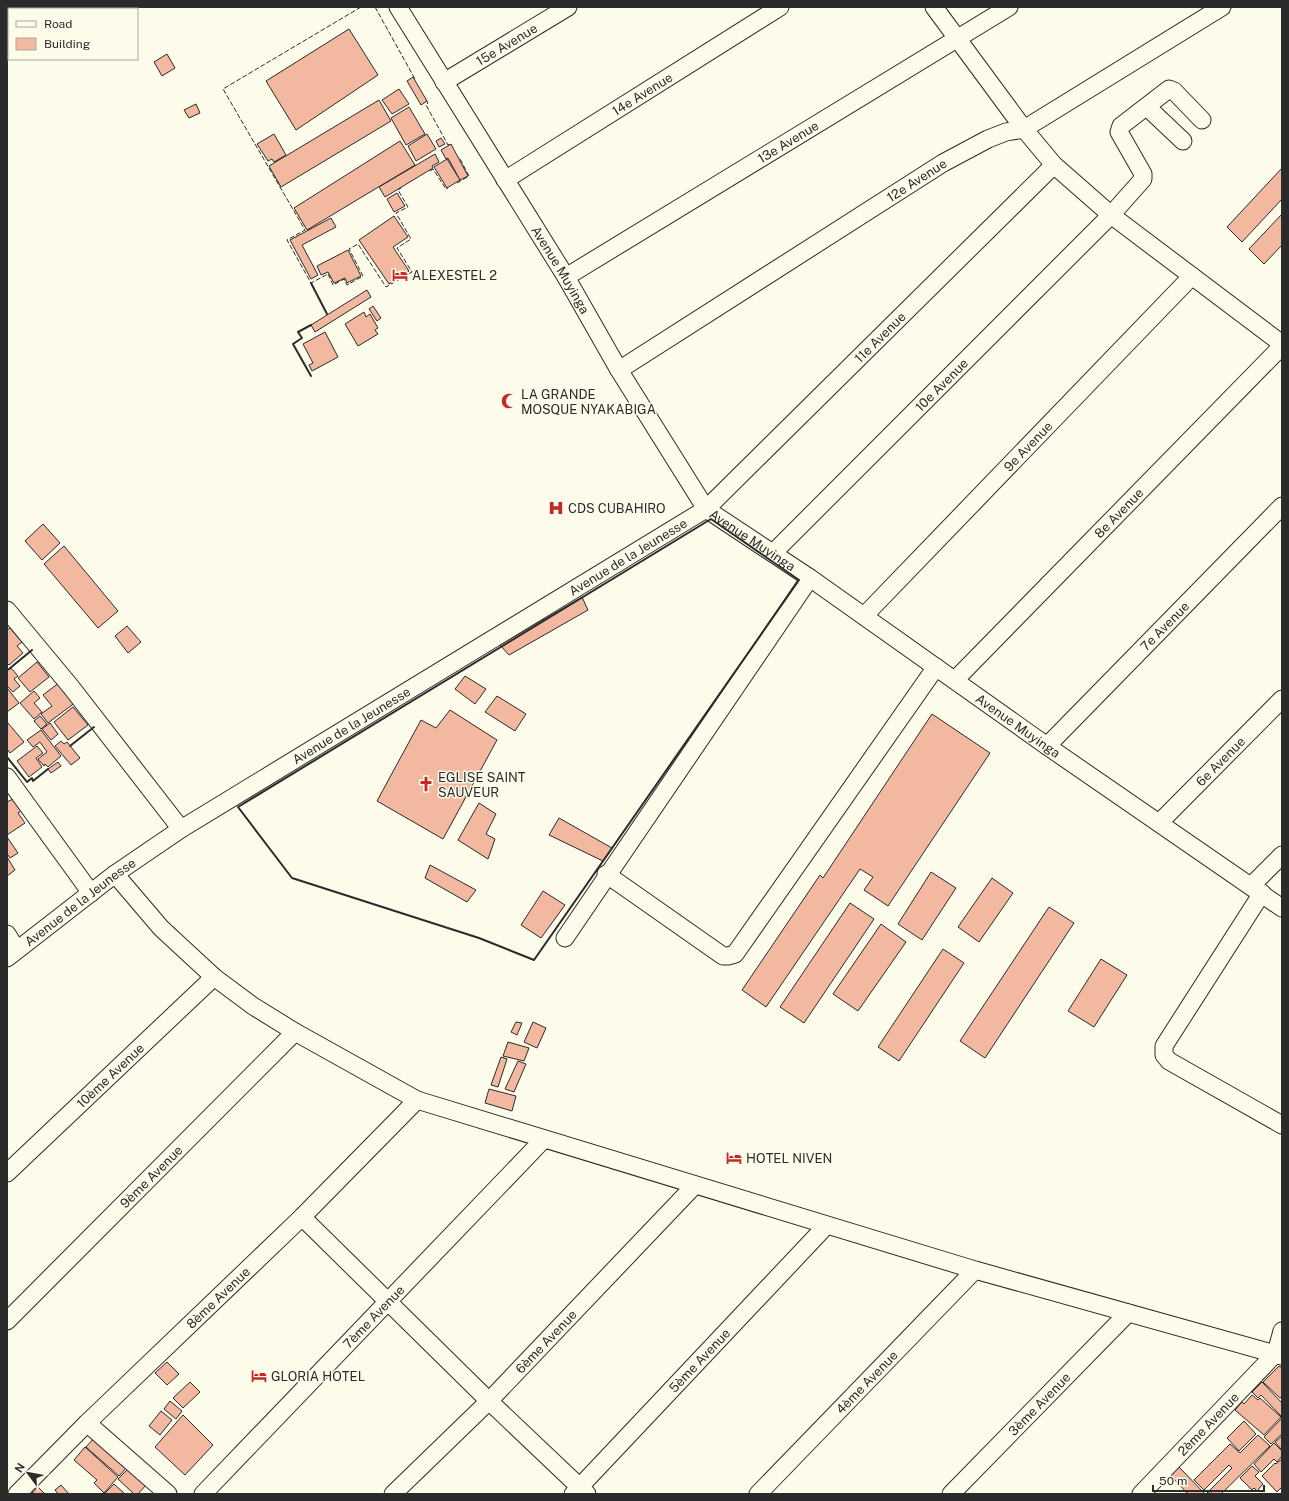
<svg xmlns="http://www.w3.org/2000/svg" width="1289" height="1501" font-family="'Public Sans',sans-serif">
	<rect width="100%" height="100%" fill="#fdfbea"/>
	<g fill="#f2b8a0" stroke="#2b2b2b">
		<path d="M78,7h18l1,2h-17z"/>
		<path d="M349,29l29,46 -82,55 -30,-49z"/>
		<path d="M167,54l8,14 -13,8 -8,-14z"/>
		<path d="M413,77l14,24 -6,4 -14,-24z"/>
		<path d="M399,89l10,15 -17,10 -10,-14z"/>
		<path d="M379,100l12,21 -110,66 -12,-21z"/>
		<path d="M196,104l4,9 -11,5 -5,-8z"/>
		<path d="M409,107l16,27 -19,11 -15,-27z"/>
		<path d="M274,134l12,21 -12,7 -2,-3 -4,2 -11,-17z"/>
		<path d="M427,134l9,15 -20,12 -8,-15z"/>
		<path d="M441,138l4,6 -6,3 -3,-6z"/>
		<path d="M400,141l15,24 -108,65 -13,-22z"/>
		<path d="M451,144l17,32 -8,4 -12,-22 -2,1 -5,-9z"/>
		<path d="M435,154l4,8 -7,4 1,2 -48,29 -6,-10z"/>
		<path d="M447,159l13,21 -13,8 -13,-21z"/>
		<path d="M1282,168v31l-40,43 -15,-15z"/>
		<path d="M397,193l8,13 -11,6 -7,-13z"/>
		<path d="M1282,214v31l-18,19 -15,-15z"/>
		<path d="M394,216l14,21 -15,10 16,24 -20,13 -30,-44z"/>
		<path d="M331,218l5,9 -34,18 16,30 -7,4 -21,-39z"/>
		<path d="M348,250l13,26 -14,7 -2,-5 -11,5 -6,-11 -7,3 -4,-9z"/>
		<path d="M367,290l4,7 -56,35 -4,-7z"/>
		<path d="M373,306l8,12 -4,3 -8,-12z"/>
		<path d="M364,312l2,5 4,-3 8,14 -3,2 3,4 -20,12 -13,-22z"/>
		<path d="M325,332l13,25 -26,14 -3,-6 4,-2 -10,-19z"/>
		<path d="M43,524l17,19 -18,17 -17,-19z"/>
		<path d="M64,546l54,65 -20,17 -54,-64z"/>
		<path d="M582,597l6,13 -79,45 -9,-10z"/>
		<path d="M127,626l14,16 -13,11 -13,-17z"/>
		<path d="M10,628l12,14 -5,4 6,7 -14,12 -2,-2v-33z"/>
		<path d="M37,662l12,15 -19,15 -12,-14z"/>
		<path d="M11,668l7,8 -4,3 6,7 -7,6 -6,-6v-15z"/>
		<path d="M465,676l21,13 -11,15 -20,-15z"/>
		<path d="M60,682l16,20 -28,21 -7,-9 11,-8 -9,-11z"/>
		<path d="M7,688l12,15 -12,9z"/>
		<path d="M34,691l6,7 -6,5 8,9 -8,7 -14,-16z"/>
		<path d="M497,696l29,18 -11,17 -30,-19z"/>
		<path d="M73,707l15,18 -20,15 -14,-18z"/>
		<path d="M450,710l47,30 -54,99 -66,-38 44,-81 15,8z"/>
		<path d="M932,714l58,39 -102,153 -24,-16 9,-13 -13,-8 -94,138 -24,-17 78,-115 3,3z"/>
		<path d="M40,716l7,8 -6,5 -7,-8z"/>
		<path d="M8,723l16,19 -14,11 -3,-4v-25z"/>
		<path d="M50,723l8,11 -7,6 -9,-11z"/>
		<path d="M41,730l20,26 -13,11 -3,-3 -1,2 -6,-7 9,-7 -7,-10 -7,5 -6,-7z"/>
		<path d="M61,741l3,3 3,-2 13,16 -9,7 -16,-19z"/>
		<path d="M37,746l6,7 -7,5 6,9 -13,10 -12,-16z"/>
		<path d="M58,762l3,4 -10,7 -3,-4z"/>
		<path d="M13,799l8,12 -3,2 7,10 -18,12v-33z"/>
		<path d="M479,803l17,11 -10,20 9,5 -7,20 -30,-19z"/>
		<path d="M559,818l53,30 -9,13 -54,-26z"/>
		<path d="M7,837l11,16 -8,5 -2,-3 -1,1z"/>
		<path d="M7,857l8,13 -8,6z"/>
		<path d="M430,865l46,25 -9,12 -42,-24z"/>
		<path d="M931,872l25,16 -34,52 -24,-16z"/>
		<path d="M992,878l21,15 -34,49 -21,-15z"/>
		<path d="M543,891l22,14 -24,33 -20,-13z"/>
		<path d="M850,903l24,16 -70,104 -24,-16z"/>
		<path d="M1049,907l25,16 -89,135 -25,-17z"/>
		<path d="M881,924l25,18 -48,69 -25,-17z"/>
		<path d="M943,949l21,14 -65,98 -21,-14z"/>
		<path d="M1101,959l26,16 -33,52 -26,-16z"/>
		<path d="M516,1022l6,1 -5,12 -6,-3z"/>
		<path d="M533,1022l13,6 -9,20 -13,-6z"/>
		<path d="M508,1042l21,6 -5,13 -21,-5z"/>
		<path d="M501,1057l6,2 -9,28 -7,-2z"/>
		<path d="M518,1061l8,3 -12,28 -9,-3z"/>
		<path d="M489,1089l27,7 -4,15 -27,-8z"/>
		<path d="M167,1362l12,12 -12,11 -12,-12z"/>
		<path d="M1279,1366l3,2v28l-2,2 -17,-16z"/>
		<path d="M190,1382l10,10 -17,16 -10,-10z"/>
		<path d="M1262,1382l20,21v14l-21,-22 -3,3 -6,-6z"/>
		<path d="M1252,1395l6,5 2,-2 21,19 -17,18 -29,-25 7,-8 2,2z"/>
		<path d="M170,1401l12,10 -6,8 -12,-10z"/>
		<path d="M161,1411l11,9 -12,15 -11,-9z"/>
		<path d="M183,1415l30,30 -28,30 -30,-28z"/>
		<path d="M1282,1418v16l-11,10 -7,-7z"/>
		<path d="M1244,1421l12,13 -17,17 -12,-13z"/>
		<path d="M1258,1435l12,11 -49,48 -14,-1 25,-25 -3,-3 -25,25 -10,-10 36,-36 10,9z"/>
		<path d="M1282,1436v14l-7,-8z"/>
		<path d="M95,1437l33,29 -9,10 -33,-29z"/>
		<path d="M1274,1443l8,8v5l-5,6 -3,-3 -13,13 -7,-8z"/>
		<path d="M85,1447l33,30 -14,16 -10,-10 3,-3 -23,-20z"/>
		<path d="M1282,1459v28l-5,5 -15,-16 13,-13 1,1z"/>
		<path d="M1252,1466l7,6 -4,4 8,8 -6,7 -3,-3 -2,2 -12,-12z"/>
		<path d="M1179,1467l26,27h-17l-18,-19z"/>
		<path d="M129,1468l18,16 -9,10h-4l-16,-15z"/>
		<path d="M114,1484l11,10h-21z"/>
		<path d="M61,1485l8,9h-11l-3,-4z"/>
		<path d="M38,1487l7,7h-10l-3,-2z"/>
	</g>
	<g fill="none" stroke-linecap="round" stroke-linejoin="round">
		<defs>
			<g id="minor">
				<path id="s1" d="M398,7l168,270 53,93 87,139 104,69 237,168 235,162"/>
				<path d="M934,7l90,122 30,36 57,50 171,129"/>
				<path id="s2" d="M444,82l124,-75"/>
				<path d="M1147,107l36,34"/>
				<path id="s3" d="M505,180l275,-173"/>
				<path id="s4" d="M566,277l443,-270"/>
				<path id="s5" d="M619,370l324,-207 45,-24 18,-7 18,-3 198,-122"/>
				<path id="s6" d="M773,553l338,-338 32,-36v-5l-24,-42 2,-6 48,-37 5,2 28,29"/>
				<path d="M7,610l64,77 110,142"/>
				<path id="s7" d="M864,616l328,-340"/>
				<path id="s8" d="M955,680l327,-334"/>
				<path id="s9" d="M1047,746l235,-240"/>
				<path d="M7,777l84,116"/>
				<path id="s10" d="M1159,823l123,-124"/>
				<path d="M115,874l46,54 53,49 39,29 42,26 122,68 558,170 307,86"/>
				<path d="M606,874l117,82h5l7,-2 201,-287"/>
				<path d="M1251,886l31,-31"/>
				<path d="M1262,893l-98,153v9l5,6 113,64"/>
				<path d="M7,934l10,16"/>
				<path d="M565,938l245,-360"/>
				<path id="s11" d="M7,958l108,-84 66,-45 525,-320 348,-344"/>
				<path id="s12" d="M7,1173l207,-196"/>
				<path d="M302,1217l187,184 98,93"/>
				<path id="s13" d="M7,1321l288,-289"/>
				<path d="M87,1423l81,71"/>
				<path id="s14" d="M17,1494l70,-71 215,-206 115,-117"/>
				<path id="s15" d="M203,1494l340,-354"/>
				<path id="s16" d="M393,1494l96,-93 206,-216"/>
				<path id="s17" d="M573,1494l253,-268"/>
				<path id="s18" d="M758,1494l217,-224"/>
				<path id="s19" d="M951,1494l177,-181"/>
				<path id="s20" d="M1141,1494l135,-141 6,-22"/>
			</g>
		</defs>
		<use href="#minor" stroke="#2b2b2b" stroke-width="19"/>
		<use href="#minor" stroke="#fdfbea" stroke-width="17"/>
		<g stroke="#2b2b2b" stroke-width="1" stroke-dasharray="5 2" stroke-linecap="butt">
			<path d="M361,7l-138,82 82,141 -18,10 24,43 17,-9 5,11 11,-6 3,6 16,-9 -14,-27 9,-5 28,43 26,-15 -15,-24 14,-9 -15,-26 12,-6 -10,-17 3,-2"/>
			<path d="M375,7l40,72"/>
			<path d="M426,100l2,3 -2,2 22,40 3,-1"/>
			<path d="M430,171l3,-2 13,20 2,-1"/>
			<path d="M457,183l12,-7 -10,-19"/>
		</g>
		<g stroke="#2b2b2b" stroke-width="2">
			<path d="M311,283l16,31"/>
			<path d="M311,325l-13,7 4,6 -9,6 18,32"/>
			<path d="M711,519l88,61 -265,380 -55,-22 -187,-60 -54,-71z"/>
			<path d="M9,669l23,-19"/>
			<path d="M70,746l24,-19"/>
			<path d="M7,757l20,25 5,-4 1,3 15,-12"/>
		</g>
	</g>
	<defs>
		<symbol id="hotel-bare" viewBox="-9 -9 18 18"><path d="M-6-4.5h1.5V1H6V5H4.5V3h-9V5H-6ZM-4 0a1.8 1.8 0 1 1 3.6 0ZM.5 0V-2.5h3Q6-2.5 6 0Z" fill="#c62828" stroke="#fdfbea" stroke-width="2.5" paint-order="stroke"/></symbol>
		<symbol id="mosque-bare" viewBox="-9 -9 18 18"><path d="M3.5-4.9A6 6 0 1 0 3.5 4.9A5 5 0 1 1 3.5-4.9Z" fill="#c62828" stroke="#fdfbea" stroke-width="2.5" paint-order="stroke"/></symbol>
		<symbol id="hospital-bare" viewBox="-9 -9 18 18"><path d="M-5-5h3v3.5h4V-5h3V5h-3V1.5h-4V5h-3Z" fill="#c62828" stroke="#fdfbea" stroke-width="2.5" paint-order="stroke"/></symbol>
		<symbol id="church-bare" viewBox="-9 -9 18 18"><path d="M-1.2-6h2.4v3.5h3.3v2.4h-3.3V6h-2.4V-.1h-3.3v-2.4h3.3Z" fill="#c62828" stroke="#fdfbea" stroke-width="2.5" paint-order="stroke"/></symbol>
	</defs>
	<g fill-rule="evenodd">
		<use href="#hotel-bare" x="389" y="264" width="22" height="22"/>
		<use href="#mosque-bare" x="498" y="390" width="22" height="22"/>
		<use href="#hospital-bare" x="545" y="497" width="22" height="22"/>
		<use href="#church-bare" x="415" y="773" width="22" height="22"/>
		<use href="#hotel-bare" x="723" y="1147" width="22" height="22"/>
		<use href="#hotel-bare" x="248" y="1365" width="22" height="22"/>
	</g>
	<g text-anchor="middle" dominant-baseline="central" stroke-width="3" stroke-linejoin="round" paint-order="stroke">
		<g font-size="13" fill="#2b2b2b" stroke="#fdfbea">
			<text stroke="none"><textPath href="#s2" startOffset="73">15e Avenue</textPath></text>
			<text stroke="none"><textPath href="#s3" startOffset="162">14e Avenue</textPath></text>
			<text stroke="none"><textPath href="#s4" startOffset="260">13e Avenue</textPath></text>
			<text stroke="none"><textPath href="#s5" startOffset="353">12e Avenue</textPath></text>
			<text stroke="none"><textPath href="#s1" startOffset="309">Avenue Muyinga</textPath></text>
			<text stroke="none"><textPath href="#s11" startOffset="1076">11e Avenue</textPath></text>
			<text stroke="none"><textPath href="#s6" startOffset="238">10e Avenue</textPath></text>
			<text stroke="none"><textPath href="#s7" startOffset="236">9e Avenue</textPath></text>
			<text stroke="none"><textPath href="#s8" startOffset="234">8e Avenue</textPath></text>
			<text stroke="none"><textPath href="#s1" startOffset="645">Avenue Muyinga</textPath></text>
			<text stroke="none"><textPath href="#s11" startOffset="740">Avenue de la Jeunesse</textPath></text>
			<text stroke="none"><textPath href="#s9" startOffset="168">7e Avenue</textPath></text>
			<text stroke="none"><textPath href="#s11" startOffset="416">Avenue de la Jeunesse</textPath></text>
			<text stroke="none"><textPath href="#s1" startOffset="969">Avenue Muyinga</textPath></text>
			<text stroke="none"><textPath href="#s10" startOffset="87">6e Avenue</textPath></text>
			<text stroke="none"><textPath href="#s11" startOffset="92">Avenue de la Jeunesse</textPath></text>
			<text stroke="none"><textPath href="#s12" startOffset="142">10ème Avenue</textPath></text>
			<text stroke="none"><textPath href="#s13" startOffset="204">9ème Avenue</textPath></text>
			<text stroke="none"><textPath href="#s14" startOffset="281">8ème Avenue</textPath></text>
			<text stroke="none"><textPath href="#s15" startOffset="246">7ème Avenue</textPath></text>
			<text stroke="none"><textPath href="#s16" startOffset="216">6ème Avenue</textPath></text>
			<text stroke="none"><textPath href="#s17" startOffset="184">5ème Avenue</textPath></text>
			<text stroke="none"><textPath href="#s18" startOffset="156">4ème Avenue</textPath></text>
			<text stroke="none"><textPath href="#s19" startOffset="126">3ème Avenue</textPath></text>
			<text stroke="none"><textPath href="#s20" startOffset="97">2ème Avenue</textPath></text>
		</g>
		<g font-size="13" fill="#2b2b2b" stroke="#fdfbea" text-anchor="start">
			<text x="412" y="275">ALEXESTEL 2</text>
			<text x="521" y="394">LA GRANDE<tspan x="521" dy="15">MOSQUE NYAKABIGA</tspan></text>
			<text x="568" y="508">CDS CUBAHIRO</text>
			<text x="438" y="777">EGLISE SAINT<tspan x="438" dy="15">SAUVEUR</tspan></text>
			<text x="746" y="1158">HOTEL NIVEN</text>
			<text x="271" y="1376">GLORIA HOTEL</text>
		</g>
	</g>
	<rect width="1289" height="1501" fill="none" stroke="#2b2b2b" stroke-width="16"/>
	<rect x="8" y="8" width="130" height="52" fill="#fdfbea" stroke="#a9a89e"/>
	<rect x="16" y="21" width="20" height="6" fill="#fdfbea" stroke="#a9a89e"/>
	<text x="44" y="28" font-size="12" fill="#2b2b2b">Road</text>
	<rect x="16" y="38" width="20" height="12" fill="#f2b8a0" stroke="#a9a89e"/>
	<text x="44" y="48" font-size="12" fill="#2b2b2b">Building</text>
	<g transform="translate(28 1473) rotate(302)" stroke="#fdfbea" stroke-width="3" paint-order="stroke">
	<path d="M0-3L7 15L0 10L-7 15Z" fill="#2b2b2b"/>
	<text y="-6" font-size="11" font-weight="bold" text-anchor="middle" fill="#2b2b2b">N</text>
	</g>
	<path d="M1153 1485v6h111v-6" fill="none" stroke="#2b2b2b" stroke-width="2"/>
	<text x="1159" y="1485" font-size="12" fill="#2b2b2b" stroke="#fdfbea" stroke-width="3" paint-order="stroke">50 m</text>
</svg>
